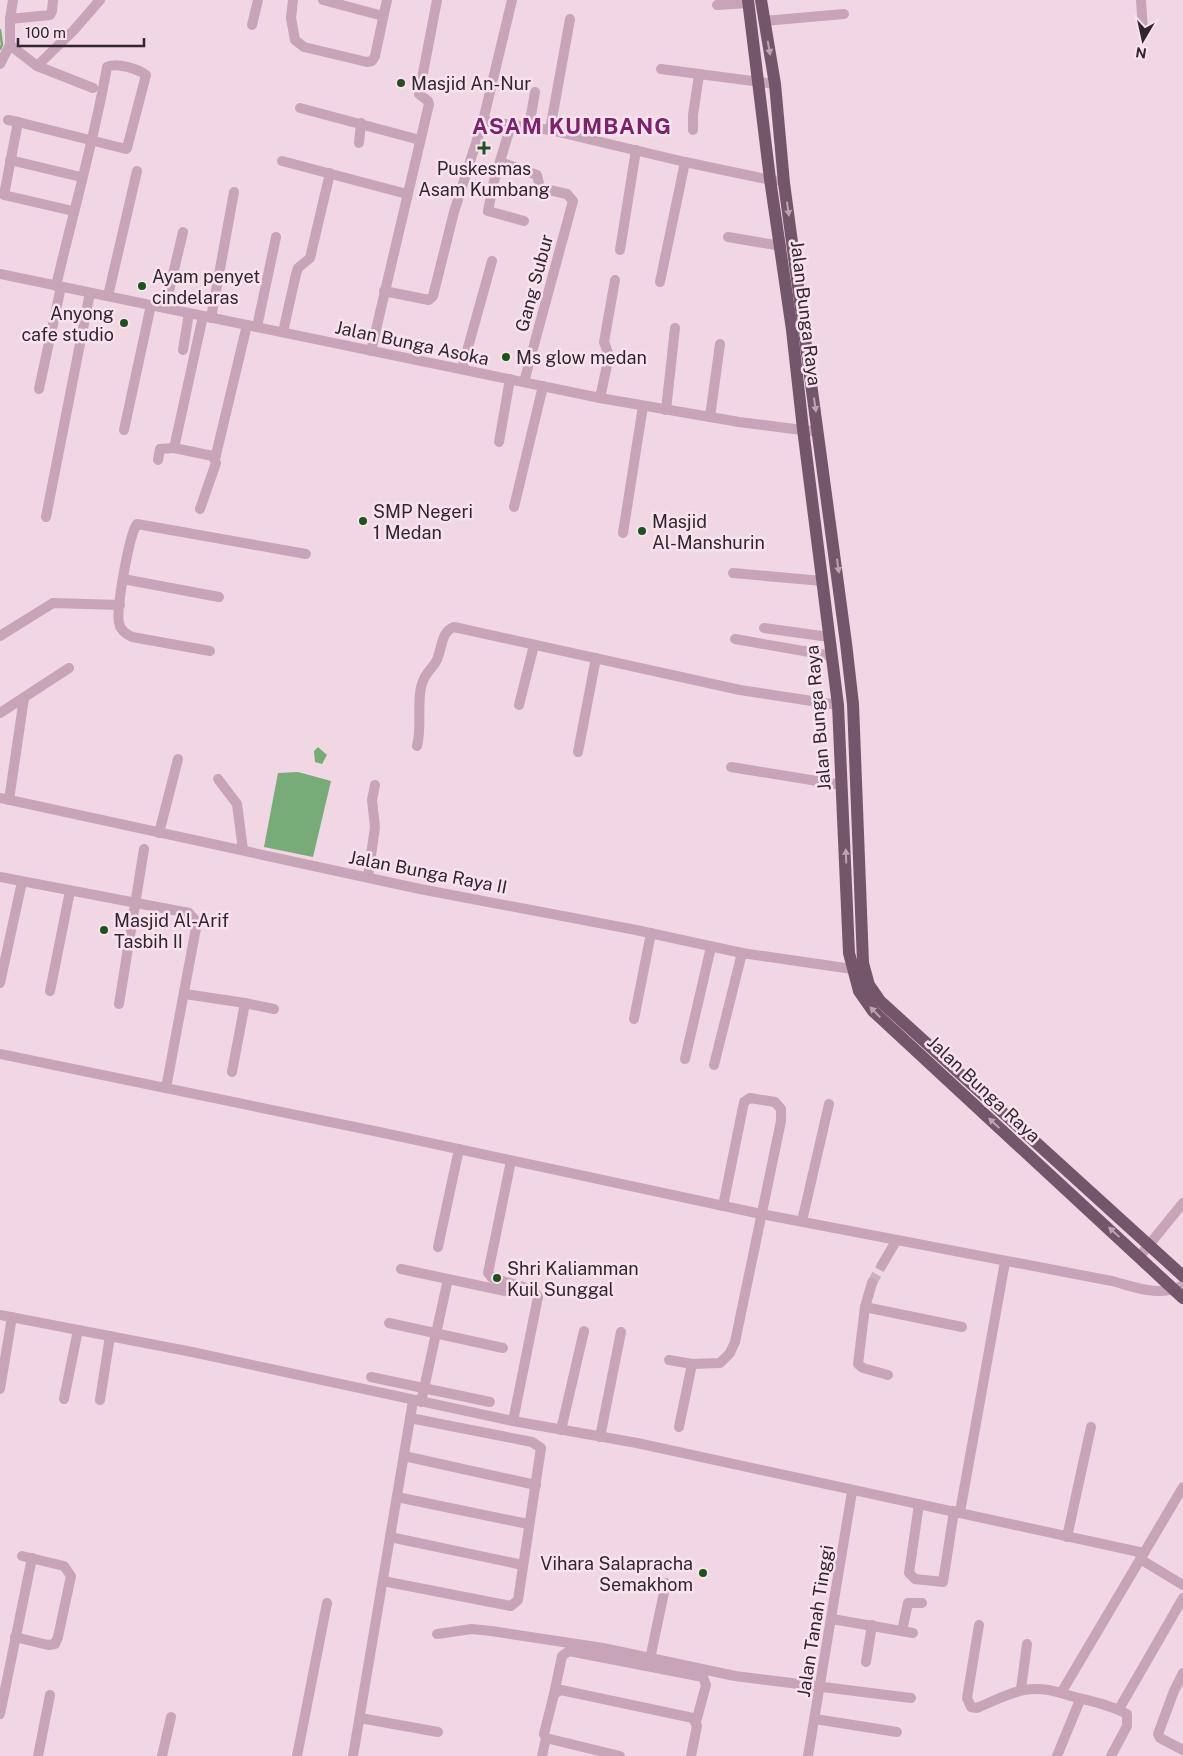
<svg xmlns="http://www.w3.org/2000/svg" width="1183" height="1756" font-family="'Public Sans',sans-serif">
	<rect width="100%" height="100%" fill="#f0d7e3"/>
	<g fill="#77ab78">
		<path d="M318,747l9,8 -5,9 -7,-2 -1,-11z"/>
		<path d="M298,772l33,9 -18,76 -49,-10 14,-74z"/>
	</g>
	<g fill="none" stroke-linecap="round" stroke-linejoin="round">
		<path stroke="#77ab78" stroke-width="2.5" d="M0,30l2,15 -2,4"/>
		<path stroke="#cab3bf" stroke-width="10" stroke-dasharray="10 5" stroke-linecap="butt" d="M872,1283l10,-18"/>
		<g stroke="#c7a4b8" stroke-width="10">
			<path d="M293,0l-2,18 4,22 9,7 63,15 5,-1 3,-5 12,-56"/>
			<path d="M323,0l60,16"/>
			<path d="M1141,0l2,30"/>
			<path d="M717,5l32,-2"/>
			<path d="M10,19l40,-4 2,-4 1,-11"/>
			<path d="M764,21l80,-7"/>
			<path d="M252,25l6,-25"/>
			<path d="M10,45l27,21 56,22"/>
			<path d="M0,64l10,-19v-26l3,-19"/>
			<path d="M37,66l37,-36 26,-30"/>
			<path d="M661,69l114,15"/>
			<path d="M300,108l120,32"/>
			<path d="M8,120l10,2 108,27 1,-1 19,-73c-8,-6 -29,-13 -39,-8 -13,74 -34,146 -51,219"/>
			<path d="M483,121l67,9 135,32 90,19"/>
			<path d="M18,122l-14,73 69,16"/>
			<path d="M511,125l-17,56 -6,30 36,10"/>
			<path d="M529,127l6,-35"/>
			<path d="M550,130l20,-111"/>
			<path d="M693,130v-15l6,-40"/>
			<path d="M359,143l2,-20"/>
			<path d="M10,160l71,17"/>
			<path d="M282,161l125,33"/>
			<path d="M500,162l37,13 3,13 27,6 6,7 -49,181"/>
			<path d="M728,237l53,9"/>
			<path d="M620,250l16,-100"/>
			<path d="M0,274l600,124 139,24 79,10"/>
			<path d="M660,282l25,-120"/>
			<path d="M384,291l45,9 4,-4 21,-84 29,-91 29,-121"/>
			<path d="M108,296l29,-125"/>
			<path d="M165,308l18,-76"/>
			<path d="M211,318l23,-126"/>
			<path d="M257,327l19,-90"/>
			<path d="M283,332l13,-58 2,-6 12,-10 20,-85"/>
			<path d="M183,350l6,-37"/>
			<path d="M371,351l58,-247 -1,-3 -9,-7 18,-94"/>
			<path d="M462,369l30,-108"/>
			<path d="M39,389l22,-102"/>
			<path d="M600,398l9,-42 -5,-14 11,-62"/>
			<path d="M666,410l9,-82"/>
			<path d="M710,417l10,-73"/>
			<path d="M124,430l27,-125"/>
			<path d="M499,442l11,-63"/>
			<path d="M215,459l32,-134"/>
			<path d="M158,460l2,-11 14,-1"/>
			<path d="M514,507l29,-121"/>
			<path d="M200,509l16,-46 -3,-7 -39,-8 29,-132"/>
			<path d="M46,517l44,-224"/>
			<path d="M623,533l20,-127"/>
			<path d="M733,573l89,8"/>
			<path d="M123,579l96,18"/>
			<path d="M764,628l65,9"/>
			<path d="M0,636l53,-33 67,2"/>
			<path d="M735,639l97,17"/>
			<path d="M210,651l-78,-14c-6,-3 -12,-7 -13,-14 -3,-14 10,-88 18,-99l169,30"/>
			<path d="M519,705l15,-60"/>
			<path d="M0,713l69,-45"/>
			<path d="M417,746c5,-19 0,-39 4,-59 4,-17 14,-19 17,-30 4,-11 4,-26 16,-30l286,63 98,15"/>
			<path d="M578,752l18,-94"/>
			<path d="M731,767l111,18"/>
			<path d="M218,779l19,25 6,46"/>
			<path d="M0,798l420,91 216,41 106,23 110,16"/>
			<path d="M9,800l15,-102"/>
			<path d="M159,833l19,-74"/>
			<path d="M0,877l189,36 7,8v7l-30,160"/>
			<path d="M368,877l7,-50 -3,-27 3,-15"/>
			<path d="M0,983l22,-101"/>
			<path d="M50,991l20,-100"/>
			<path d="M185,994l60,9 -13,69"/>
			<path d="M245,1003l29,6"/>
			<path d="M119,1004l25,-155"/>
			<path d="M634,1019l17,-86"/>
			<path d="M0,1054l379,78 382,82 351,67c23,6 48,17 71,4"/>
			<path d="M685,1059l26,-112"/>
			<path d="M714,1065l28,-112"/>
			<path d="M511,1161l-23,112 4,5 42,12 4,7 -25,124"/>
			<path d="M802,1221l27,-117"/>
			<path d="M438,1247l21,-98"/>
			<path d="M1140,1256l43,-53"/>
			<path d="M882,1265l14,-24"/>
			<path d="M401,1269l109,23"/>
			<path d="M872,1283l-7,24 -7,57 5,4 25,7"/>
			<path d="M865,1307l97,20"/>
			<path d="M0,1315l192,37 321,69 124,22 507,110"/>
			<path d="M389,1323l114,25"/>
			<path d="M669,1360l23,4 28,-1 10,-10 5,-11 46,-221v-12l-6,-7 -25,-4 -6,4 -21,104"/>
			<path d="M371,1377l119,25"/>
			<path d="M0,1389l12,-72"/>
			<path d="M64,1399l14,-69"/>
			<path d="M100,1400l10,-64"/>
			<path d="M421,1402l27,-123"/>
			<path d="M679,1427l13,-63"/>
			<path d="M561,1430l23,-99"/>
			<path d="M600,1437l21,-105"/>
			<path d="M404,1456l132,29"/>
			<path d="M397,1497l131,27"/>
			<path d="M919,1504l-10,69 6,6 28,3 11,-71"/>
			<path d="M960,1512l45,-250"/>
			<path d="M390,1537l133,28"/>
			<path d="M1067,1537l24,-110"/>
			<path d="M1140,1559l43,26"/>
			<path d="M383,1581l128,25 7,-6 23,-152 -9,-6 -122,-24"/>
			<path d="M832,1619l81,14"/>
			<path d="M979,1625l-12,73 4,9 6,1c31,-13 50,-26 84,-15"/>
			<path d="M902,1631l6,-28h14"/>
			<path d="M437,1634l35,-5 19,2 112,17 132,28 176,22"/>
			<path d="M15,1637l33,8 7,-1 3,-7 13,-61 -7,-10 -42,-10"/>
			<path d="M650,1659l16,-76"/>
			<path d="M866,1662l6,-37"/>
			<path d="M1183,1673l-9,18 -16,43 2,4 23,12"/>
			<path d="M1021,1689l6,-45"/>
			<path d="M554,1694l8,-38 7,-5 134,26 3,8 -10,37"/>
			<path d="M1119,1709l64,-111"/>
			<path d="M0,1714l32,-156"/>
			<path d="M360,1718l78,14"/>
			<path d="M815,1719l82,13"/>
			<path d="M38,1756l12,-61"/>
			<path d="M162,1756l9,-39"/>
			<path d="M297,1756l30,-153"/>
			<path d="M353,1756l60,-355"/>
			<path d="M542,1756l4,-18"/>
			<path d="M620,1756l-74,-18 -2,-4 10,-40 7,-4 132,28 4,8 -6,30"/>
			<path d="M808,1756l44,-264"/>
			<path d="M1057,1756l23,-56"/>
			<path d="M1111,1756l16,-30v-12c-19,-11 -45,-14 -66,-21l122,-206"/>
		</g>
		<g stroke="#74566b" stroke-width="12">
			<path d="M748,0l22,179 22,151 11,99 35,276 11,248 10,38 14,20 310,287"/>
			<path d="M761,0l14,84 9,99 62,460 7,61 10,259 6,22 11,16 303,275"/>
		</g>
	</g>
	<defs><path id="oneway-solid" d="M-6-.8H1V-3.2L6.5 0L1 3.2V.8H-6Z" transform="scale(1.25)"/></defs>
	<g fill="#bda4b2">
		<use href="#oneway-solid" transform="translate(769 48) rotate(80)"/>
		<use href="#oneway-solid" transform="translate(788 209) rotate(82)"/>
		<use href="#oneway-solid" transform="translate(815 405) rotate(82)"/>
		<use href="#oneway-solid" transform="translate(838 566) rotate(82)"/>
		<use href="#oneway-solid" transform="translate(846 856) rotate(-92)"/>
		<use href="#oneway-solid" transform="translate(875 1012) rotate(-134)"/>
		<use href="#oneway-solid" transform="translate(994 1123) rotate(-137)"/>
		<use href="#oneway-solid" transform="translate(1114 1232) rotate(-137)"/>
	</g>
	<g fill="#1d521f" stroke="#f8e3ed" stroke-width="2">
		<circle cx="401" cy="83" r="5"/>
		<path d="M481.5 140.5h5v5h5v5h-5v5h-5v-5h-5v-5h5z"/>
		<circle cx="142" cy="286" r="5"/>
		<circle cx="124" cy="323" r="5"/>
		<circle cx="506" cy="357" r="5"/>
		<circle cx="363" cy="521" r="5"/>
		<circle cx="642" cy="531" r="5"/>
		<circle cx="104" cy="930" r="5"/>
		<circle cx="497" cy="1278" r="5"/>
		<circle cx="703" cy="1573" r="5"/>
	</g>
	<g text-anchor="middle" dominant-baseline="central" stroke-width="5" stroke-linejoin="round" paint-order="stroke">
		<g font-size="18" fill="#32252f" stroke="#f8e3ed" text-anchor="start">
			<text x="411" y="83">Masjid An-Nur</text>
			<text x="484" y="168" text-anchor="middle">Puskesmas<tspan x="484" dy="21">Asam Kumbang</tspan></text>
			<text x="152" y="276">Ayam penyet<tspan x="152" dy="21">cindelaras</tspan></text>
			<text x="114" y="313" text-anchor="end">Anyong<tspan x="114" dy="21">cafe studio</tspan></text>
			<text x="516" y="357">Ms glow medan</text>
			<text x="373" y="511">SMP Negeri<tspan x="373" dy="21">1 Medan</tspan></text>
			<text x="652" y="521">Masjid<tspan x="652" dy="21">Al-Manshurin</tspan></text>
			<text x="114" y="920">Masjid Al-Arif<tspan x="114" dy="21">Tasbih II</tspan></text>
			<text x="507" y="1268">Shri Kaliamman<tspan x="507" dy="21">Kuil Sunggal</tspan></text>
			<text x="693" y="1563" text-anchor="end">Vihara Salapracha<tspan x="693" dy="21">Semakhom</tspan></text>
		</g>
		<g font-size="18" fill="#32252f" stroke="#f8e3ed">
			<text transform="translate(534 283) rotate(-75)">Gang Subur</text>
			<text transform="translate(806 313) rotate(83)">Jalan Bunga Raya</text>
			<text transform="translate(412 343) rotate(12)">Jalan Bunga Asoka</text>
			<text transform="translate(818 718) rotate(-95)">Jalan Bunga Raya</text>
			<text transform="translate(428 872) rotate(11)">Jalan Bunga Raya II</text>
			<text transform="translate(984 1089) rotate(43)">Jalan Bunga Raya</text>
			<text transform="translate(815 1621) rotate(-81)">Jalan Tanah Tinggi</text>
		</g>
		<g font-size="22" font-weight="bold" letter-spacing="1" fill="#7e216b" stroke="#f8e3ed">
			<text x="572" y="126">ASAM KUMBANG</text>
		</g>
	</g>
	<g transform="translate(1143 40) rotate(189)" stroke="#f8e3ed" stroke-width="4" paint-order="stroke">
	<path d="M0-4L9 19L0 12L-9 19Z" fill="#32252f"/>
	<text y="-8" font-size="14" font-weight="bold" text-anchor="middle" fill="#32252f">N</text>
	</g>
	<path d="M18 38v8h126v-8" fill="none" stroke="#32252f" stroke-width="2.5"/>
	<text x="25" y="38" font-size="15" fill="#32252f" stroke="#f8e3ed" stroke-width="4" paint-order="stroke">100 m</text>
</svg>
